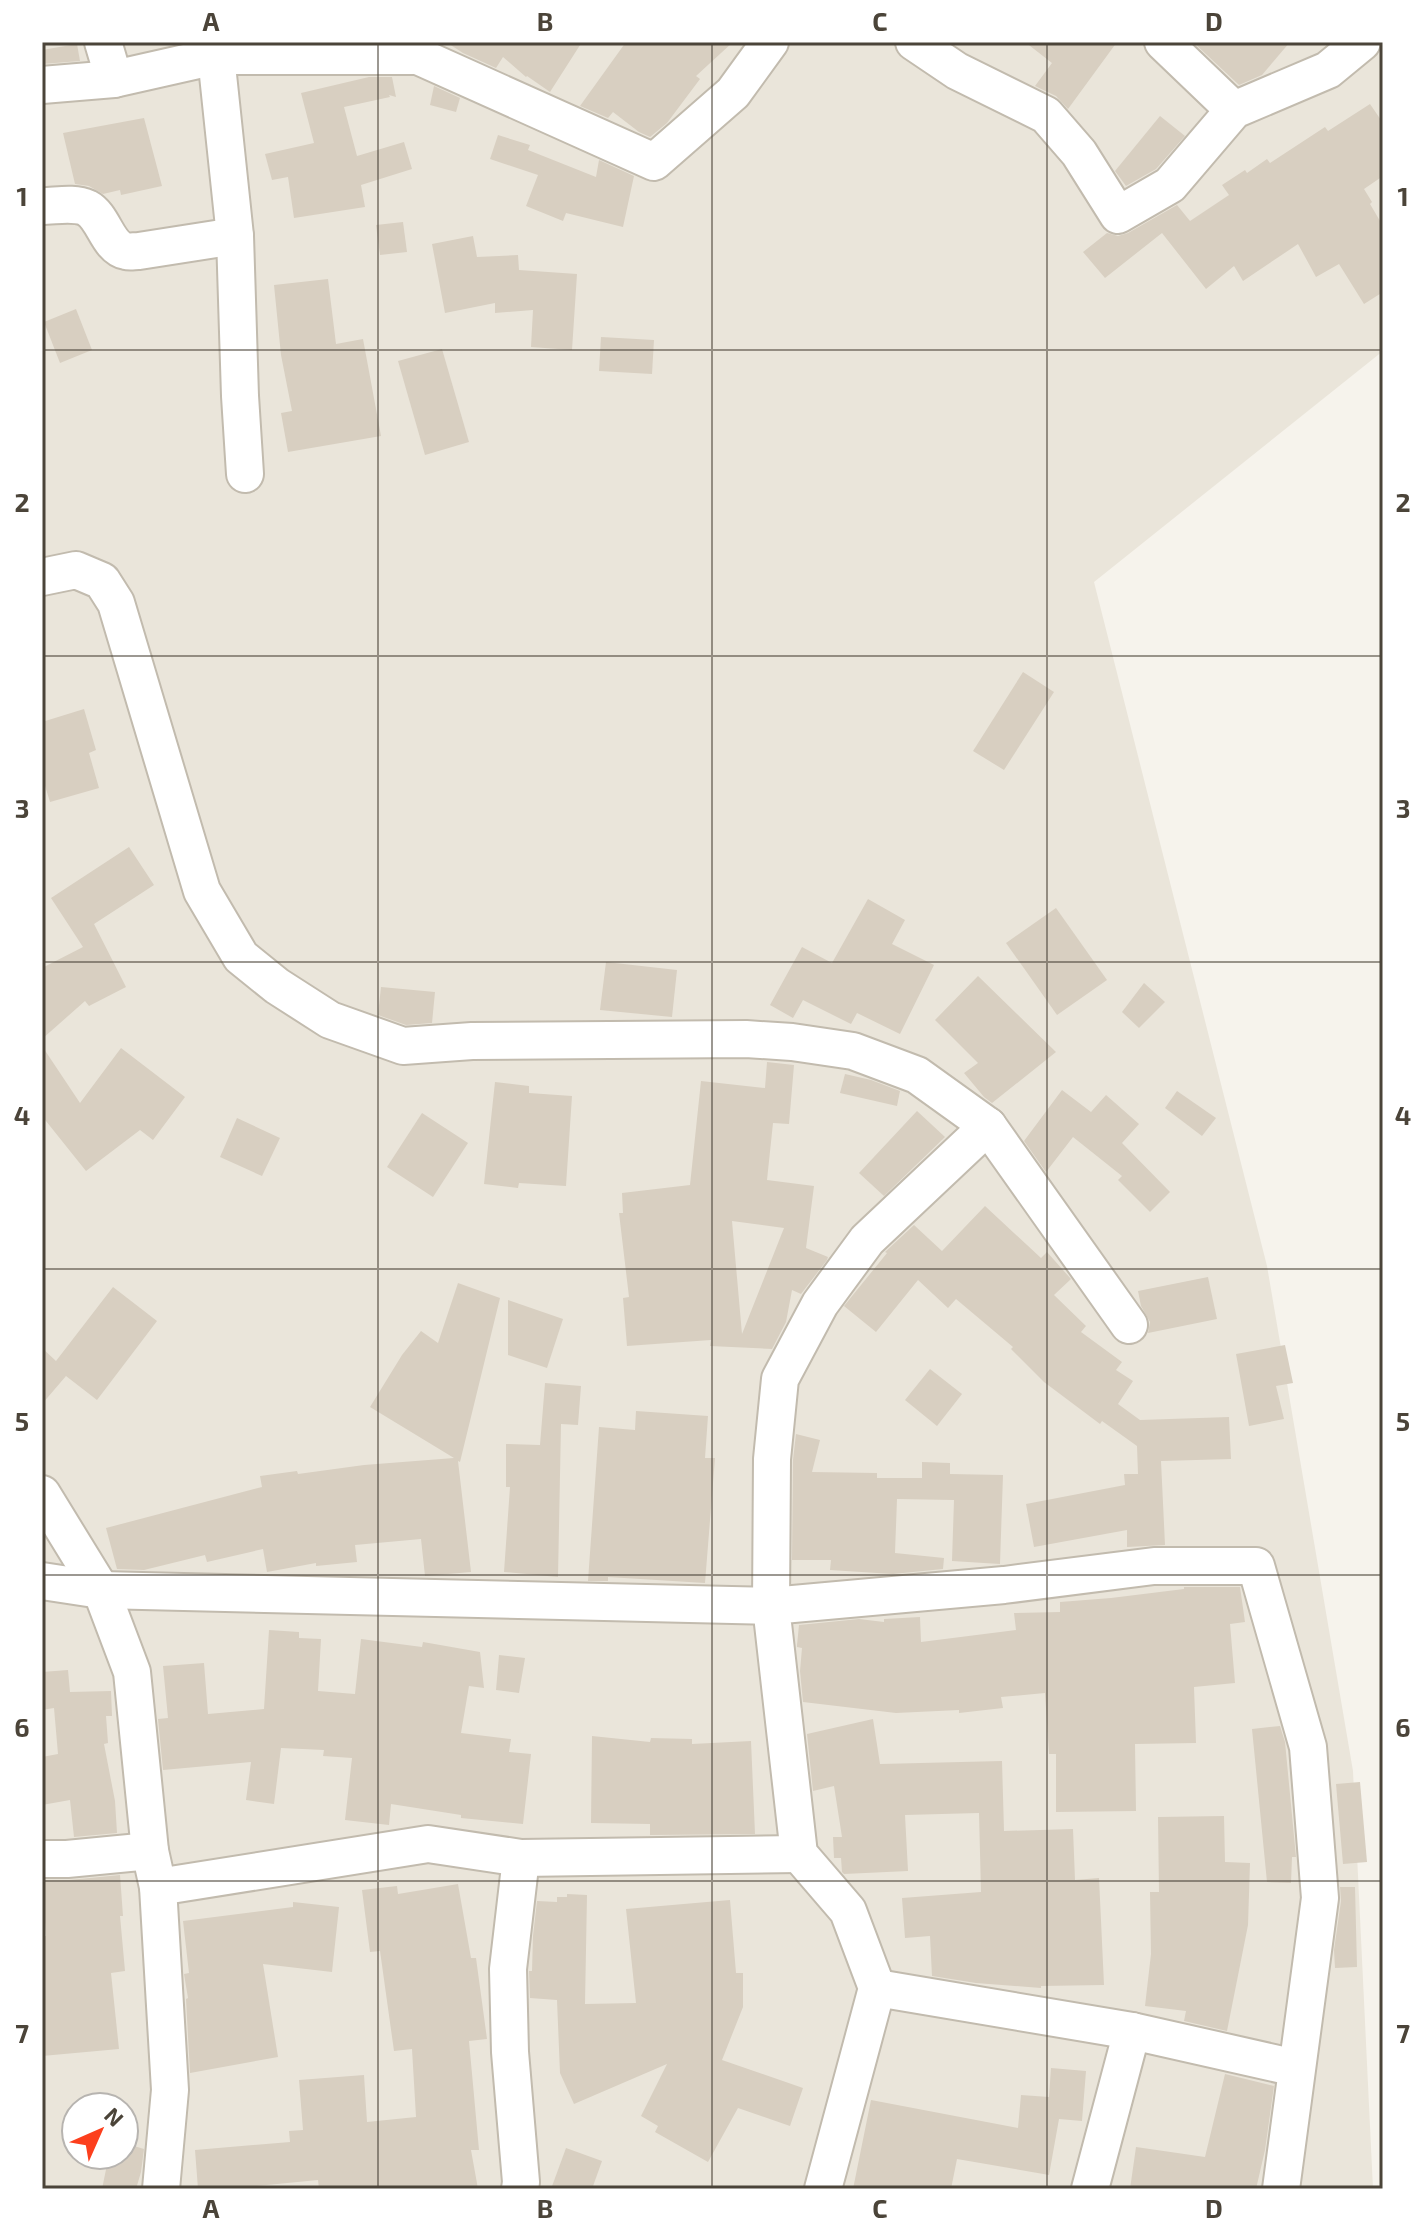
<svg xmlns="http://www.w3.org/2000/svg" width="1425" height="2231" font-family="'Exo 2',sans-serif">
	<rect width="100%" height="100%" fill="#f6f3ec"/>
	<path fill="#eae5da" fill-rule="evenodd" d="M42,42h1341v309l-289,231 173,684 86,505 20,418h-1331zM76,2107h48v48h-48z"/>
	<g fill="#d8cfc1" fill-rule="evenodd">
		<path d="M446,42h136l-32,50 -23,-16 -1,1 -23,-20 -7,11 -33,-15z"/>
		<path d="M626,42h107l-37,34 4,3 -33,44 -17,14 -11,-5 -26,-20 -5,6 -28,-12z"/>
		<path d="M1025,42h92l-49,67 -12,-13 -21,-10 17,-23z"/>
		<path d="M1193,42h97l-28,33 -23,10z"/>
		<path d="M77,44l3,17 -38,3v-14z"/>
		<path d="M369,77h23l4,20 -7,-2 1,2 -46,10 13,49 47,-14 8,27 -51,16 4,22 -71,11 -6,-41 -16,3 -7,-26 49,-11 -13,-50z"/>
		<path d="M434,86l26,12 -4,14 -26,-7z"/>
		<path d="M1370,104l13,19v53l-19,13 8,13 -2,2 13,22v66l-19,12 -25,-40 -23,13 -18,-33 -55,37 -9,-15 -28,23 -44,-56 -57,45 -22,-26 24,-19 11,3 10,-3 49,-28 13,16 39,-26 -7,-10 23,-15 2,3 20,-14 3,4 55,-36 3,4z"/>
		<path d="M1160,116l25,20 -29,33 -30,17 -11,-15z"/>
		<path d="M144,118l18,68 -41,9 -1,-5 -17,4 -14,-8 -14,-2 -12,-51z"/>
		<path d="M498,135l32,10 -2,5 68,27 3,-17 35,16 -11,51 -57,-14 -3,8 -37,-15 12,-31 -48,-16z"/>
		<path d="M403,222l4,30 -27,3 -4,-30z"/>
		<path d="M473,236l4,21 41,-2 1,15 58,4 -5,76 -41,-3 2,-37 -38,3v-10l-50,10 -13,-69z"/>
		<path d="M328,279l8,65 27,-5 18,97 -93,16 -7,-39 11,-2 -11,-56 -7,-70z"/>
		<path d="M76,309l16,41 -32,13 -16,-41z"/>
		<path d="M601,337l53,3 -2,34 -53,-3z"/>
		<path d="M442,349l27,93 -44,13 -27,-94z"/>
		<path d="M1023,672l31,20 -50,78 -31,-19z"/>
		<path d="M84,709l12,41 -7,3 10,35 -49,14 -8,-26v-54z"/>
		<path d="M129,847l25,38 -60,39 32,63 -37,19 -4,-5 -43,38v-71l41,-21 -32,-49z"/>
		<path d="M868,899l37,21 -13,24 42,21 -34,69 -43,-21 -6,11 -48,-24 -10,18 -23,-13 32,-58 30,16z"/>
		<path d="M1056,908l51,72 -50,35 -51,-72z"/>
		<path d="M606,962l71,8 -5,47 -72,-7z"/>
		<path d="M978,976l78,76 -64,51 -8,-6 -20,-24 14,-10 -43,-43z"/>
		<path d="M1144,983l21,19 -26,26 -17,-16z"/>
		<path d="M381,987l54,5 -3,31 -26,2 -28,-10z"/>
		<path d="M42,1046l38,57 41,-55 64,49 -32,43 -13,-10 -54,41 -44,-55z"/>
		<path d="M767,1062l27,3 -5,59 -16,-1 -6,57 47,6 -8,62 22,9 -1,3 -26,34 -9,-4 -6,32 -14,27 -62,-3 1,-6 -84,6 -4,-48 6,-1 -10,-84h4l-1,-20 68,-8 11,-104 64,7zM732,1221l52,7 -42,106z"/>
		<path d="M845,1074l26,6 29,11 -3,15 -57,-13z"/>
		<path d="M495,1082l34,4v7l43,3 -6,90 -47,-3 -1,5 -34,-4z"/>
		<path d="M1062,1090l29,22 15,-17 33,29 -17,19 48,49 -20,20 -32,-32 4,-4 -49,-39 -27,35 -22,-31z"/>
		<path d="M1177,1091l39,27 -14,18 -37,-28z"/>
		<path d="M917,1111l28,26 -61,59 -25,-23z"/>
		<path d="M422,1113l46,30 -35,54 -46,-30z"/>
		<path d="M237,1118l43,20 -18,38 -42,-19z"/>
		<path d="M985,1206l56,52 6,-6 24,27 -17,16 32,31 -5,6 41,30 -6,8 17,11 -15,23 22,16 89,-3 2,42 -70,2 4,84 -38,2v-17l-93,17 -8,-43 99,-19 -1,-11h14l-1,-28 -35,-25 -2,3 -56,-42 -33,-33 2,-2 -57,-48 -8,9 -30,-28 -42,52 -32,-26 43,-53 -2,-1 29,-27 28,26z"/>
		<path d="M1208,1277l9,42 -69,14 2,-11 -9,-16 -3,-15z"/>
		<path d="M458,1283l42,15 -40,164 -2,-1 13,111 -46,4 -4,-37 -66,6 2,17 -41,4v-3l-49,9 -4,-23 -56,13 -2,-7 -61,15 -27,-1 -11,-41 156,-41 -2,-11 37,-5 1,3 66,-9 90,-7 -84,-51 32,-52 19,-24 17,12z"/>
		<path d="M113,1287l44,34 -60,79 -31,-24 -24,28v-56l14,13z"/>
		<path d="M508,1300l55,19 -16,49 -39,-13z"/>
		<path d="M1285,1345l8,38 -17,3 8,33 -35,7 -13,-72z"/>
		<path d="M930,1369l32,25 -25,32 -32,-26z"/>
		<path d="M545,1383l36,3 -3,39 -17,-1 -3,153 -54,-5 6,-85h-4v-43l34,1z"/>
		<path d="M636,1411l72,5 -3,42h10l-10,125 -97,-6v4h-20l11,-154 36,3z"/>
		<path d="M796,1434l24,6 -8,32 65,1v5h45v-16l28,1v11l53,1 -3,89 -48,-3 2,-61 -57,-1 -2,54 49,5 -1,11 -50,5 -63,-4 1,-10h-39l1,-100z"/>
		<path d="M1184,1587h56l5,35 -15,2 5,59 -41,4 2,56 -61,1 1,67 -80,1v-58h-7l-4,-61 -44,4 2,11 -44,5v-3l-63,3 -93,-11 -3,-31 2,-23 -5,-1v-2l2,-20 60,-6 25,3v-3l36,-2 1,25 95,-12 -2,-17 46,-1v-10l51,-4 73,-9z"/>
		<path d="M269,1630l30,2v6l22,1 -3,52 37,3 6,-55 61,8 1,-5 57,10 4,36 -15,-2 -8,47 50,6 -2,13 22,2 -8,70 -62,-6v-3l-70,-11 -2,21 -44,-5 7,-62 -29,-2 1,-6 -43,-2 -7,56 -28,-4 5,-38 -88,8 -5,-51 10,-1 -5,-52 41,-3 4,51 56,-5z"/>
		<path d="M499,1655l26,3 -6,35 -23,-3z"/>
		<path d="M68,1670l2,22 41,-1 1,25h-6l2,27 -4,1 11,57 2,32 -43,4 -4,-37 -28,5v-48l16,-3 -4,-46 -12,2v-38z"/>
		<path d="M873,1719l7,45 122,-3 2,70 69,-2 2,51 24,-2 5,107 -63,1v2l-65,-5 -44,-7 -2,-40 -25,2 -3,-40 79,-6 -2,-79 -74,2 3,56 -64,3 -2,-2 -1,-14h-7l-1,-21h9l-8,-51 -21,5 -6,-57z"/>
		<path d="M1280,1726l5,16 11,115h-4l-1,26 -24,-1 -15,-153z"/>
		<path d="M592,1736l58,6 1,-4 41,1v5l59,-3 4,93 -105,1v-11l-59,-1z"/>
		<path d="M1360,1782l7,80 -24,2 -7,-80z"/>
		<path d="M1224,1816l1,46 25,1 -2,62 -21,106 -43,-10 2,-10 -41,-5 6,-52 -1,-62h9l-1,-75z"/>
		<path d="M120,1875l3,41h-3l5,55 -14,2 8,76 -77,7v-120h4l-4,-56h27z"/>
		<path d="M458,1884l13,74h5l11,81 -18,2 10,109h-8l7,39h-159l-1,-9 -92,9h-28l-3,-39 95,-8 -1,-11 14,-1 -4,-50 65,-5 3,47 49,-5 -4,-68 -18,2 -14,-100 -10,1 -8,-62 35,-4 1,8z"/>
		<path d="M1340,1887h15l2,80 -22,1 -1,-18 7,-49z"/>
		<path d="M567,1894l20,1 -2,109 51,-1 -10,-94 104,-9 6,73h7v34l-21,53 81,28 -13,38 -52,-18 -30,54 -53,-30 3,-6 -17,-10 26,-52 -93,40 -14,-31 -3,-73 -27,-2 -1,-27h3l1,-35 4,-35 20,1v-5h10z"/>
		<path d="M293,1902l46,5 -7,65 -69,-8 15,93 -88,16 -4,-74 2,-1 -4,-24 5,-1 -6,-52 110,-14z"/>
		<path d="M1051,2068l35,3 -4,50 -23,-2 -10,56 -92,-16 -6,30h-98l18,-89 147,28 3,-33 28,2z"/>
		<path d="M1225,2074l49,12 -9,64 -9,39h-126l6,-42 69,10z"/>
		<path d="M124,2143l20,6 -3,23 -5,17h-34l7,-34h15z"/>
		<path d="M566,2148l36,13 -10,28h-41z"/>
	</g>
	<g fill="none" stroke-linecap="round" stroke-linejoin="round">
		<defs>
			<g id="minor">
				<path d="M103,42l11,37"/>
				<path d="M914,42l43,29 89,44 33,38 39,62 52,-30 64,-75 94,-40 34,-28"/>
				<path d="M1163,42l71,68"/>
				<path d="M216,56l19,180 5,160 5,78"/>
				<path d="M42,85l72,-6 102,-23h202l236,106 79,-69 37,-51"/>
				<path d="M42,206c14,0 32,-4 45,2 17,9 20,39 39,43 4,1 8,0 13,0l96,-15"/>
				<path d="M42,577l34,-7 26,11 14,22 86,288 39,66 36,29 53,34 73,26 69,-5 274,-2 46,3 61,9 64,24 71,51 141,199"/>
				<path d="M42,1494l59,96 31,82 18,179 8,36 12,203 -9,99"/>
				<path d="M42,1581l59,9 670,16 1,-147 8,-80 40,-75 47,-64 121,-114"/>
				<path d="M42,1859h25l83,-8"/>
				<path d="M158,1887l270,-43 93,14 278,-4"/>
				<path d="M877,1988l255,43 164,37"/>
				<path d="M520,2189l1,-7 -11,-130 -2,-83 13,-111"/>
				<path d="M823,2189l54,-201 -29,-77 -49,-57 -28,-248 233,-21 150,-19h102l52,181 12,151 -39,291"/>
				<path d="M1090,2189l42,-158"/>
			</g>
		</defs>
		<use href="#minor" stroke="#c2bbae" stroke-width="40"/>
		<use href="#minor" stroke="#fff" stroke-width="36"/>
	</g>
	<path fill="none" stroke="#4b4439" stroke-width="2" stroke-opacity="0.55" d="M378,42v2147M712,42v2147M1047,42v2147M42,350h1341M42,656h1341M42,962h1341M42,1269h1341M42,1575h1341M42,1881h1341"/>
	<rect width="1425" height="2231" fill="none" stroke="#ffffff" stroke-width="88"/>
	<g transform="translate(100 2131) rotate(45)"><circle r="38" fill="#ffffff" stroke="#b7b4b0" stroke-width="2"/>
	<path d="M0-6L14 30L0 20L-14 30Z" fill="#fc3f1d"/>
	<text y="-12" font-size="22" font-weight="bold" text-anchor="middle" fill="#4b4439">N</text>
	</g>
	<rect x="44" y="44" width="1337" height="2143" fill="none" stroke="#4b4439" stroke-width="3"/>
	<g font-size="26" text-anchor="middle" font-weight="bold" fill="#4b4439">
		<text x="211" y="31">A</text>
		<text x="545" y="31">B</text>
		<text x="880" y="31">C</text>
		<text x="1214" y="31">D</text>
		<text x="22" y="206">1</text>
		<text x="1403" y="206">1</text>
		<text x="22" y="512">2</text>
		<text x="1403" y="512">2</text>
		<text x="22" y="818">3</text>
		<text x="1403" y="818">3</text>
		<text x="22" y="1125">4</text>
		<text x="1403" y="1125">4</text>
		<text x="22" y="1431">5</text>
		<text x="1403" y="1431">5</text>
		<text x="22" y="1737">6</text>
		<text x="1403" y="1737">6</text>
		<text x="22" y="2043">7</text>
		<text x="1403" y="2043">7</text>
		<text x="211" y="2218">A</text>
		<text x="545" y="2218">B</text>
		<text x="880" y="2218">C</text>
		<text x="1214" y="2218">D</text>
	</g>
</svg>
